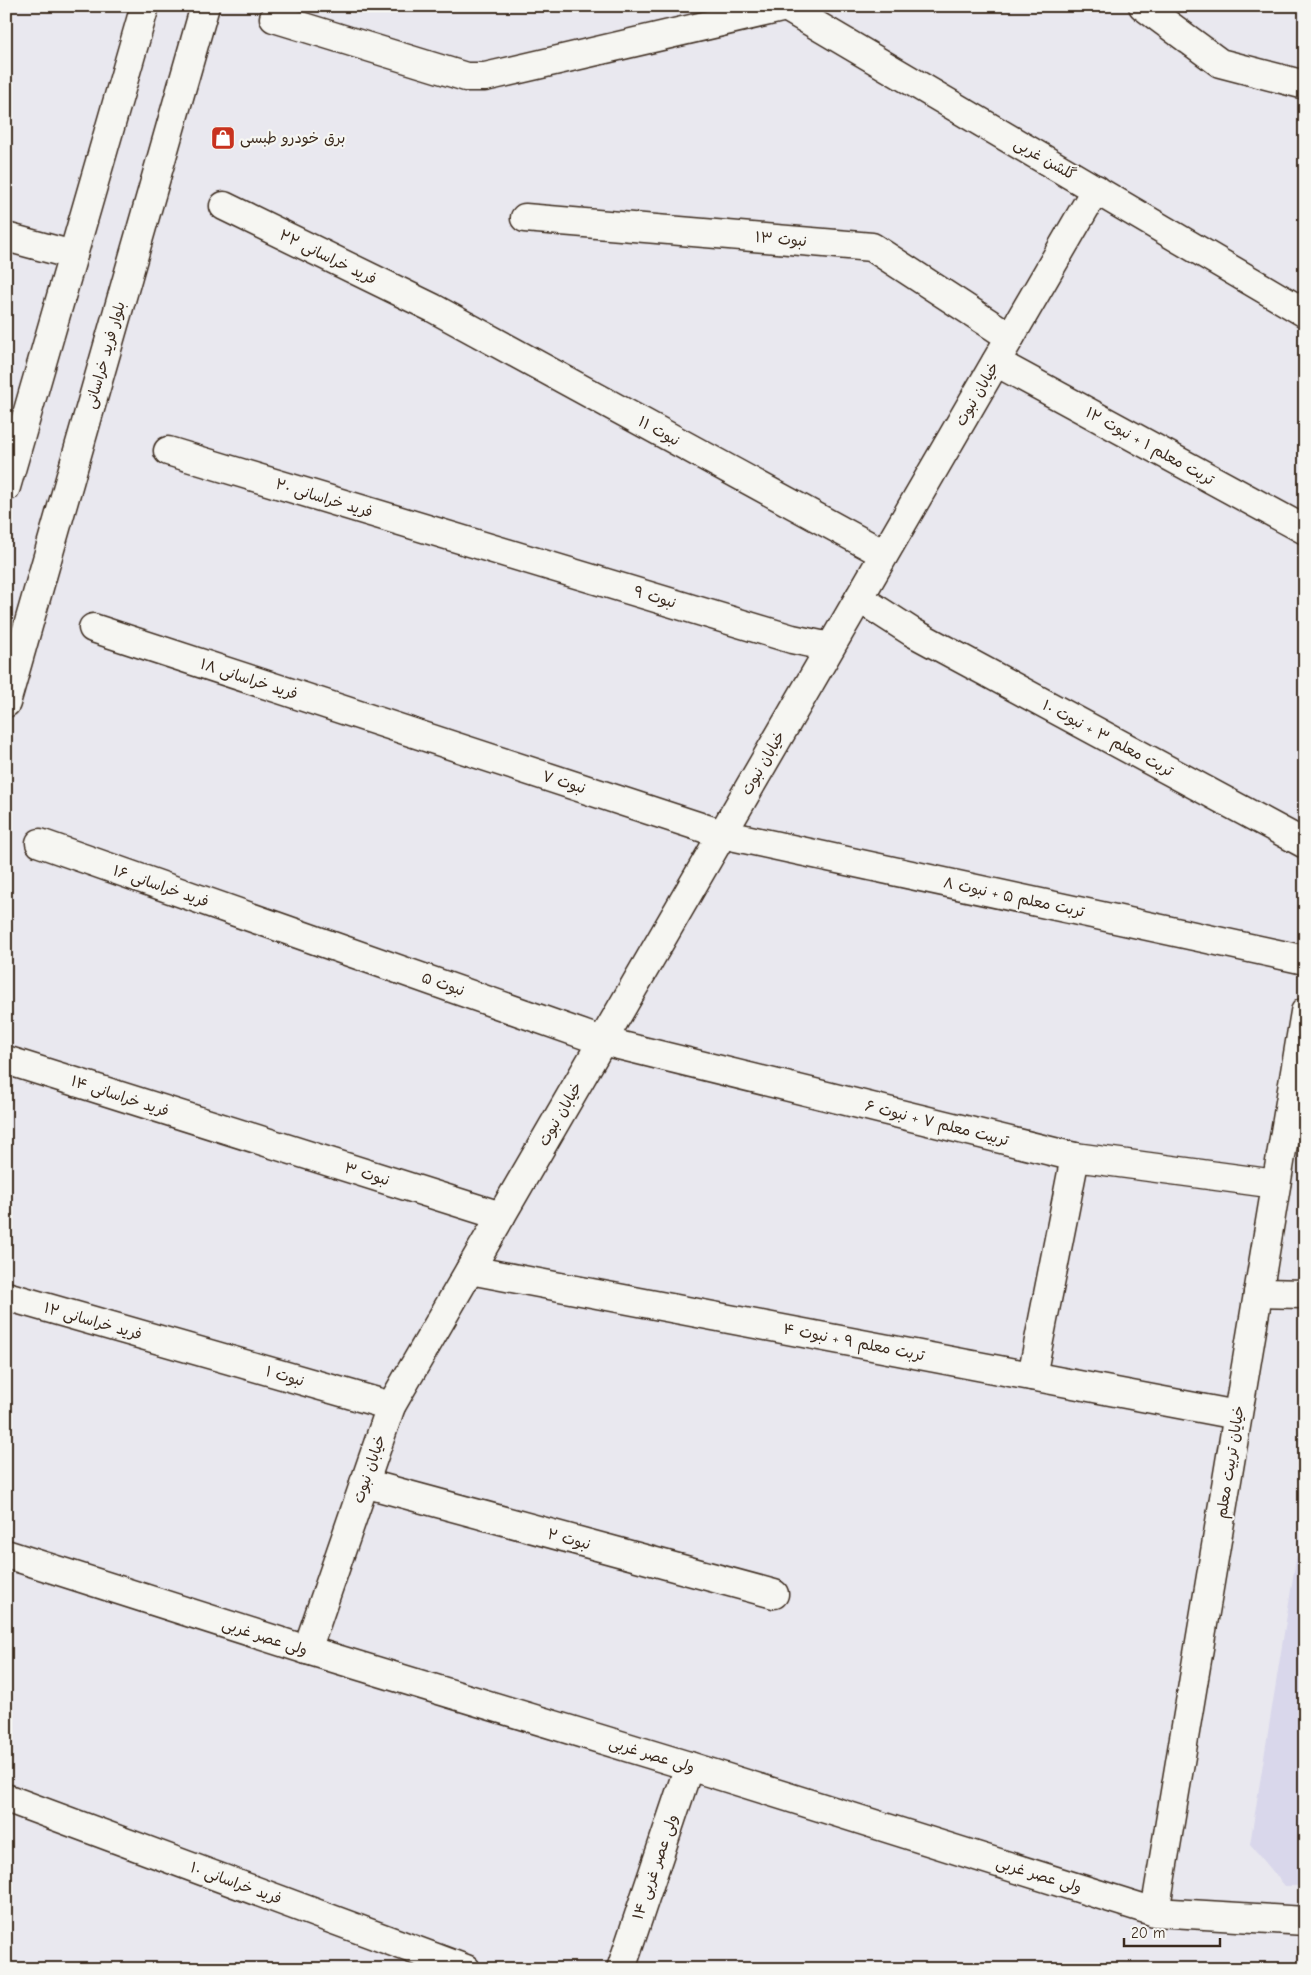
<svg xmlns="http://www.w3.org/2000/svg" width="1311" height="1975" font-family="'Comic Neue','Playpen Sans Arabic',sans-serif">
	<rect width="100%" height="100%" fill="#e9e8ef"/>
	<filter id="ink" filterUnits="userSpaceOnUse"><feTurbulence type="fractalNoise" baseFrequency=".02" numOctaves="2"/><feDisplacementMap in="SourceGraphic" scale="10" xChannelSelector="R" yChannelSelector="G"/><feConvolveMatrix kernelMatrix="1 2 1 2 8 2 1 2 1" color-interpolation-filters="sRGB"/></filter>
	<g filter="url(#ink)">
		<path fill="#d9d7eb" d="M1305,1503v383h-20l-35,-42z"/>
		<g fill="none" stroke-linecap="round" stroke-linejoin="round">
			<defs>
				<g id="minor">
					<path d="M784,6l521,307"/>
					<path d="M1143,6l77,57 85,22"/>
					<path d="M274,18l192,59h19l301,-70"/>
					<path d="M224,206l209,102 451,246"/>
					<path d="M525,218l347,29 138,90"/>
					<path d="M6,237l67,18"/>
					<path d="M996,362l309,168"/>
					<path d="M168,451l624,188 38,8"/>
					<path d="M859,598l53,34 393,212"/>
					<path d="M93,628l629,206 583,126"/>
					<path d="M40,843l562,198 473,116 201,27"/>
					<path d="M6,1060l495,156"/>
					<path d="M470,1270l767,145"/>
					<path d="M1258,1293l47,1"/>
					<path d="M6,1296l385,110"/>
					<path d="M1032,1376l43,-219"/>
					<path d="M364,1483l410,111"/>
					<path d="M307,1650l84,-244 705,-1217"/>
					<path d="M6,1798l460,171"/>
					<path d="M1155,1912l150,-900"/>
					<path d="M621,1969l68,-203"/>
				</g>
				<g id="tertiary">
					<path d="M6,487l139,-481"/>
					<path d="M6,703l199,-697"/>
					<path d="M6,1554l301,96 382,116 466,146 150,9"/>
				</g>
			</defs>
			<use href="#minor" stroke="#3b2a1e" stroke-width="31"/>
			<use href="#tertiary" stroke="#3b2a1e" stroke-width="31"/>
			<use href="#minor" stroke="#f6f6f2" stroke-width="28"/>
			<use href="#tertiary" stroke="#f6f6f2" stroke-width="28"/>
		</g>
	</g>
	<defs>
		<symbol id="shop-square" viewBox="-11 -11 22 22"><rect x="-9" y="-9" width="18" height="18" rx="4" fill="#c8321e" stroke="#f6f6f2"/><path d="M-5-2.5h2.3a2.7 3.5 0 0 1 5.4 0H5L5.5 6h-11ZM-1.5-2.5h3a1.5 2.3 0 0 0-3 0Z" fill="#fff"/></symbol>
	</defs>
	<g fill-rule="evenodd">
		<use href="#shop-square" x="209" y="124" width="28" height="28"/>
	</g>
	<g text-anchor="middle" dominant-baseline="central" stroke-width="4.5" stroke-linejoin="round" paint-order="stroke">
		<g font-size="15" fill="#3b2a1e" stroke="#f6f6f2" text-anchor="start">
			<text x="240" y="138">برق خودرو طبسی</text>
		</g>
		<g font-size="15" fill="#3b2a1e" stroke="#f6f6f2">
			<text transform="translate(1045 159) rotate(30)">گلشن غربی</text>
			<text transform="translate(781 239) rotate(5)">نبوت ۱۳</text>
			<text transform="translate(328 257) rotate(26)">فرید خراسانی ۲۲</text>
			<text transform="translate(105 355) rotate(-74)">بلوار فرید خراسانی</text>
			<text transform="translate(977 394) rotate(-60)">خیابان نبوت</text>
			<text transform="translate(659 431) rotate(29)">نبوت ۱۱</text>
			<text transform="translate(1150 446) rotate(29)">تربت معلم ۱ + نبوت ۱۲</text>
			<text transform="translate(324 498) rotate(17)">فرید خراسانی ۲۰</text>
			<text transform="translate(655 597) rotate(17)">نبوت ۹</text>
			<text transform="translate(249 679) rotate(18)">فرید خراسانی ۱۸</text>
			<text transform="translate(1108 738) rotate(28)">تربت معلم ۳ + نبوت ۱۰</text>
			<text transform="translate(763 763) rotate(-60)">خیابان نبوت</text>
			<text transform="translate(564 782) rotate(18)">نبوت ۷</text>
			<text transform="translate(161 886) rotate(19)">فرید خراسانی ۱۶</text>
			<text transform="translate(1014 897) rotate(12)">تربت معلم ۵ + نبوت ۸</text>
			<text transform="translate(443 984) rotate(19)">نبوت ۵</text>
			<text transform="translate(120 1096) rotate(18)">فرید خراسانی ۱۴</text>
			<text transform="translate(560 1114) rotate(-60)">خیابان نبوت</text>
			<text transform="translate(937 1123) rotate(14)">تربیت معلم ۷ + نبوت ۶</text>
			<text transform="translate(367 1174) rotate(17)">نبوت ۳</text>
			<text transform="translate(93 1321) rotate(16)">فرید خراسانی ۱۲</text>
			<text transform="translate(854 1342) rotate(11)">تربت معلم ۹ + نبوت ۴</text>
			<text transform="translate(285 1376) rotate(16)">نبوت ۱</text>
			<text transform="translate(1230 1462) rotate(-81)">خیایان تربیت معلم</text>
			<text transform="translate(369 1469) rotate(-71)">خیابان نبوت</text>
			<text transform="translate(569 1539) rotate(15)">نبوت ۲</text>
			<text transform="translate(265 1637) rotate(18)">ولی عصر غربی</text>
			<text transform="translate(652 1755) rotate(17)">ولی عصر غربی</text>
			<text transform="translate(655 1867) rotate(-71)">ولی عصر غربی ۱۴</text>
			<text transform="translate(1039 1875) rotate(17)">ولی عصر غربی</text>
			<text transform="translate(236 1883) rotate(20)">فرید خراسانی ۱۰</text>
		</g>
	</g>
	<rect width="1311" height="1975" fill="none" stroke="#f6f6f2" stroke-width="25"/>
	<rect x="12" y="12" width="1286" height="1950" fill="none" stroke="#3b2a1e" stroke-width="2" filter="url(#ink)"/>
	<path d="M1124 1938v8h96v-8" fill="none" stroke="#3b2a1e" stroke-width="2.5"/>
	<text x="1131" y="1938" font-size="15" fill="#3b2a1e" stroke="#f6f6f2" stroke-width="4" paint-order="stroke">20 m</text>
</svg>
